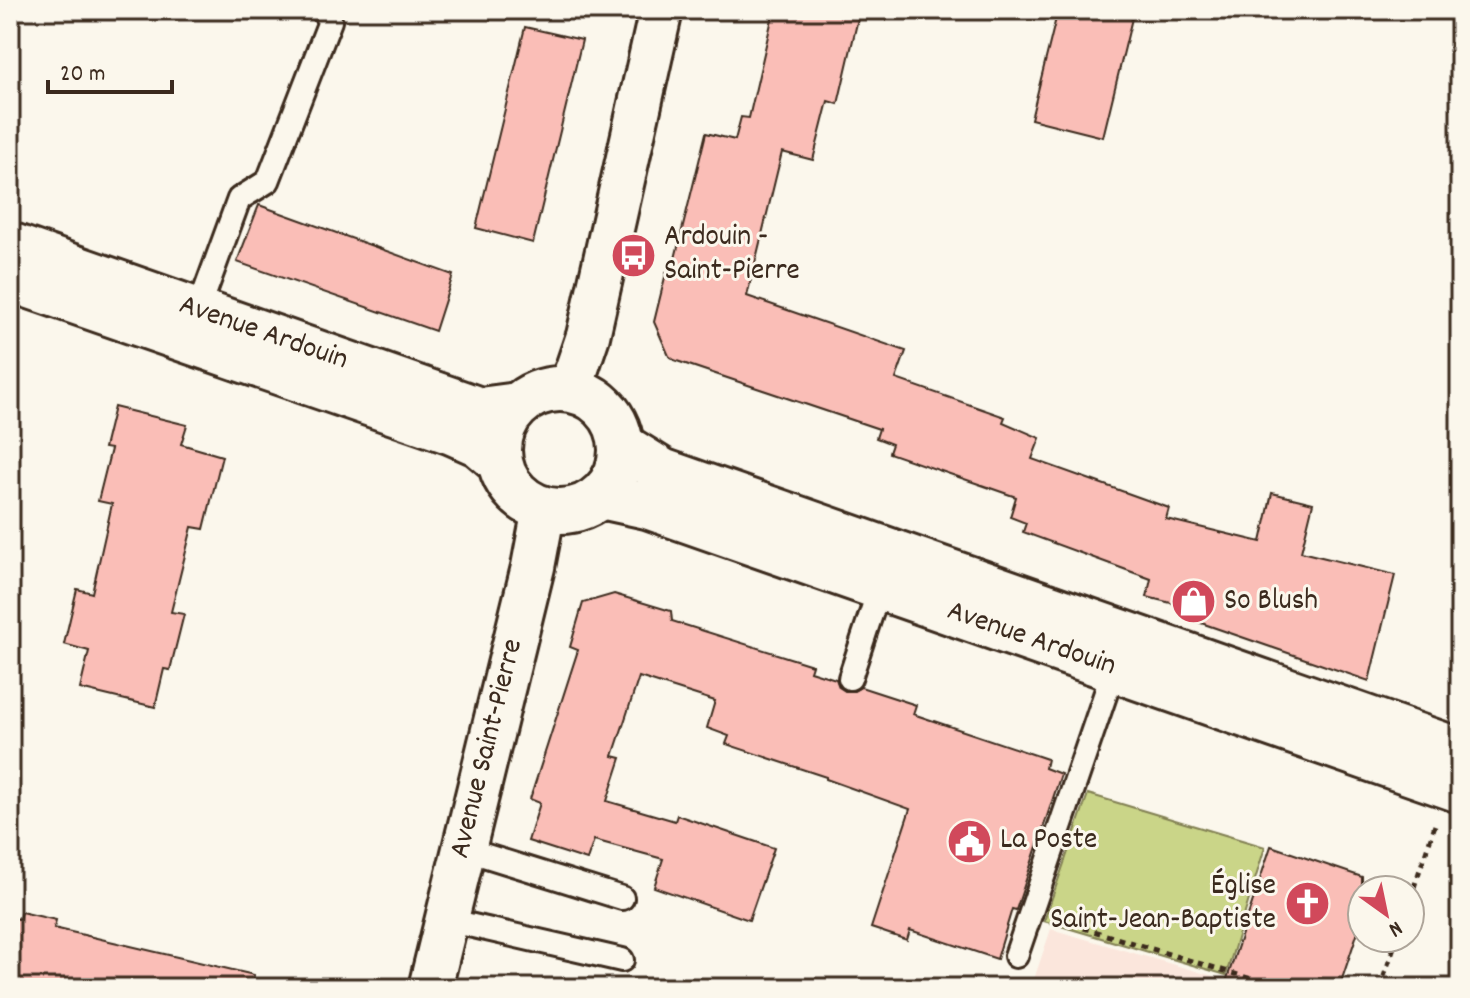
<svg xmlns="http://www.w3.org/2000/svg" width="1470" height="998" font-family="Dekko,sans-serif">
	<rect width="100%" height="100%" fill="#fbf7ec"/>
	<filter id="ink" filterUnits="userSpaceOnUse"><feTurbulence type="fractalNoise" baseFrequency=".0125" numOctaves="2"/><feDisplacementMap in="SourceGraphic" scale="16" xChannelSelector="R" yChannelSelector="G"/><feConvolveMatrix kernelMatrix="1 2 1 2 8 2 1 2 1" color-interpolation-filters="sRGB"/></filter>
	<g filter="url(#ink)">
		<path fill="#fbe6dc" d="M1051,929l203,59h-223z"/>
		<path fill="#cad588" stroke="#828053" stroke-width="2" d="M1088,794l177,53 -39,128 -182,-54z"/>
		<g fill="#fabeb7" stroke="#3b2a1e" stroke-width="2">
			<path d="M774,10h86l-22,94 -10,-3 -15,59 -31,-8 -35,144 159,55 -10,28 109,38 -2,5 37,16 -8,21 137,49 -3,11 95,23 11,-49 41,10 -12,49 94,23 -26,106 -188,-65 2,-10 -36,-9 4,-18 -128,-47 3,-9 -16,-6 6,-20 -127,-44 3,-9 -16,-6 3,-9 -205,-69 -5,-4 -15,-34 12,-49 5,2 35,-142 29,7 6,-23 8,1z"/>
			<path d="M1058,10h76l-31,127 -72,-18z"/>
			<path d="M525,27l57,13 -49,203 -57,-15z"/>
			<path d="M259,205l194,70 -18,56 -198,-69z"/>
			<path d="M114,407l73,18 -6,19 41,12 -18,73 -12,-2 -21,85 13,2 -14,56 -6,-1 -9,38 -75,-18 9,-38 -25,-7 13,-55 15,4 20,-89 -14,-3 13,-52 -7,-1z"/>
			<path d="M614,594l57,17 1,10 140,44 -2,6 26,8 3,8 6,4h9l7,-4 12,4 43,14 -3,9 134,45 -2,9 16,6 -45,136 -4,-1 -15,50 -87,-29 -3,10 -36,-12 39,-119 -84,-30v-2l-100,-33 3,-8 -22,-8 8,-27 -76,-24 -26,79 8,2 -14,43 68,20 2,-6 97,33 -25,72 -95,-33 9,-28 -69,-19 -7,20 -59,-19 12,-38 -10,-4 48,-149 -8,-3 13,-44z"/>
			<path d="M1271,846l91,31v42l-23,69h-115z"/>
			<path d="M21,912l35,8 -2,8 200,47 -1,13h-228l-15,-3v-68l9,2z"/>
		</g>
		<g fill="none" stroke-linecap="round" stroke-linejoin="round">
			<defs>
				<g id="service">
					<path d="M198,311l41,-112 29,-18 62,-160 -8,-11"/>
					<path d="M850,678l30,-91"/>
					<path d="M464,849l158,49"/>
					<path d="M447,920l175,40"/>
					<path d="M1016,956l98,-287"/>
				</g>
				<g id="minor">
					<path d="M570,389l18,-53 73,-326"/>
					<path d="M430,988l103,-421 11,-58"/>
				</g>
				<g id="tertiary">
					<path d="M10,245l470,165 38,-5"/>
					<path d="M10,279l442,153 27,12 20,17"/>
					<circle cx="560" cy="450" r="61"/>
					<path d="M622,446l40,25 798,280"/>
					<path d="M601,496l46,10 813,284"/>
				</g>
			</defs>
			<use href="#service" stroke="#3b2a1e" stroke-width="28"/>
			<use href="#minor" stroke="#3b2a1e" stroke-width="48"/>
			<use href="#tertiary" stroke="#3b2a1e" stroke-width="50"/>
			<g stroke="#3b2a1e" stroke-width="5" stroke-dasharray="6 6" stroke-linecap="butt">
				<path d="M1410,899l25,-74"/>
				<path d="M1060,921l221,67"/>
				<path d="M1380,988l17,-50"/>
			</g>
			<use href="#service" stroke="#fbf7ec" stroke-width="22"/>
			<use href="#minor" stroke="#fbf7ec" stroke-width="42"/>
			<use href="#tertiary" stroke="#fbf7ec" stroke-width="44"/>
		</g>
	</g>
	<defs>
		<symbol id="bus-disc" viewBox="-11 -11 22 22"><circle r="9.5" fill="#d1495b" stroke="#fbf7ec"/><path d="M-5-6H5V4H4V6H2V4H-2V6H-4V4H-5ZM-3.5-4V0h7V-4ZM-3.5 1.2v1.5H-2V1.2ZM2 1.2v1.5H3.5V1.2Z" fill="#fff"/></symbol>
		<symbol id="shop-disc" viewBox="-11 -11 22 22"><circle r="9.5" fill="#d1495b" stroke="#fbf7ec"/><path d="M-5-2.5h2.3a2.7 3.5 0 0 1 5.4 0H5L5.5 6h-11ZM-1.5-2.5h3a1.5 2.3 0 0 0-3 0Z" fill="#fff"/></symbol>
		<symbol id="civic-disc" viewBox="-11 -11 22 22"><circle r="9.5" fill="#d1495b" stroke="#fbf7ec"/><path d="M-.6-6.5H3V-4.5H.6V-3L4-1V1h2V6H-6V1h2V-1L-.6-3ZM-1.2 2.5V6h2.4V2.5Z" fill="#fff"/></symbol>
		<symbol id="church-disc" viewBox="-11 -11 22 22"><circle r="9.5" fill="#d1495b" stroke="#fbf7ec"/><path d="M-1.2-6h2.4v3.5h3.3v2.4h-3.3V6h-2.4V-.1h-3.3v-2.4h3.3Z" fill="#fff"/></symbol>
	</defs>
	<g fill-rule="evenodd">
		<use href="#bus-disc" x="608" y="230" width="51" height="51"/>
		<use href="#shop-disc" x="1168" y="576" width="51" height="51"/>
		<use href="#civic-disc" x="944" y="816" width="51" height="51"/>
		<use href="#church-disc" x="1282" y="878" width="51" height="51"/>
	</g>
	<g text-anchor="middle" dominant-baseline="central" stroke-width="6" stroke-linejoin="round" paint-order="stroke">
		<g font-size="30" fill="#3b2a1e" stroke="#fbf7ec" text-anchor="start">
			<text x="664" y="238">Ardouin -<tspan x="664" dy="34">Saint-Pierre</tspan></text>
			<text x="1224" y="602">So Blush</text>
			<text x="1000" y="841">La Poste</text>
			<text x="1276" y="887" text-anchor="end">Église<tspan x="1276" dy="34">Saint-Jean-Baptiste</tspan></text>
		</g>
		<g font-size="30" fill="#3b2a1e" stroke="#fbf7ec">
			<text transform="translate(263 334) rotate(19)">Avenue Ardouin</text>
			<text transform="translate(1031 640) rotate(19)">Avenue Ardouin</text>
			<text transform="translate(488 749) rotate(-76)">Avenue Saint-Pierre</text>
		</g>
	</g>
	<rect width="1470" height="998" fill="none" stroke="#fbf7ec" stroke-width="40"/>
	<rect x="20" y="20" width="1430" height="958" fill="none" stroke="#3b2a1e" stroke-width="3" filter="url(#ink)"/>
	<g transform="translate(1386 914) rotate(147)"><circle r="38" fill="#fbf7ec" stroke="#aea59a" stroke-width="2"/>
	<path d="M0-6L14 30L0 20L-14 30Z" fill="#d1495b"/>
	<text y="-12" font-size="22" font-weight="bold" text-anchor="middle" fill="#3b2a1e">N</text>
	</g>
	<path d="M48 80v12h124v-12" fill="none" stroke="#3b2a1e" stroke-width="4"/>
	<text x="60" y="80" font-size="24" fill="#3b2a1e" stroke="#fbf7ec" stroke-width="6" paint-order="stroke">20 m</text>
</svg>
